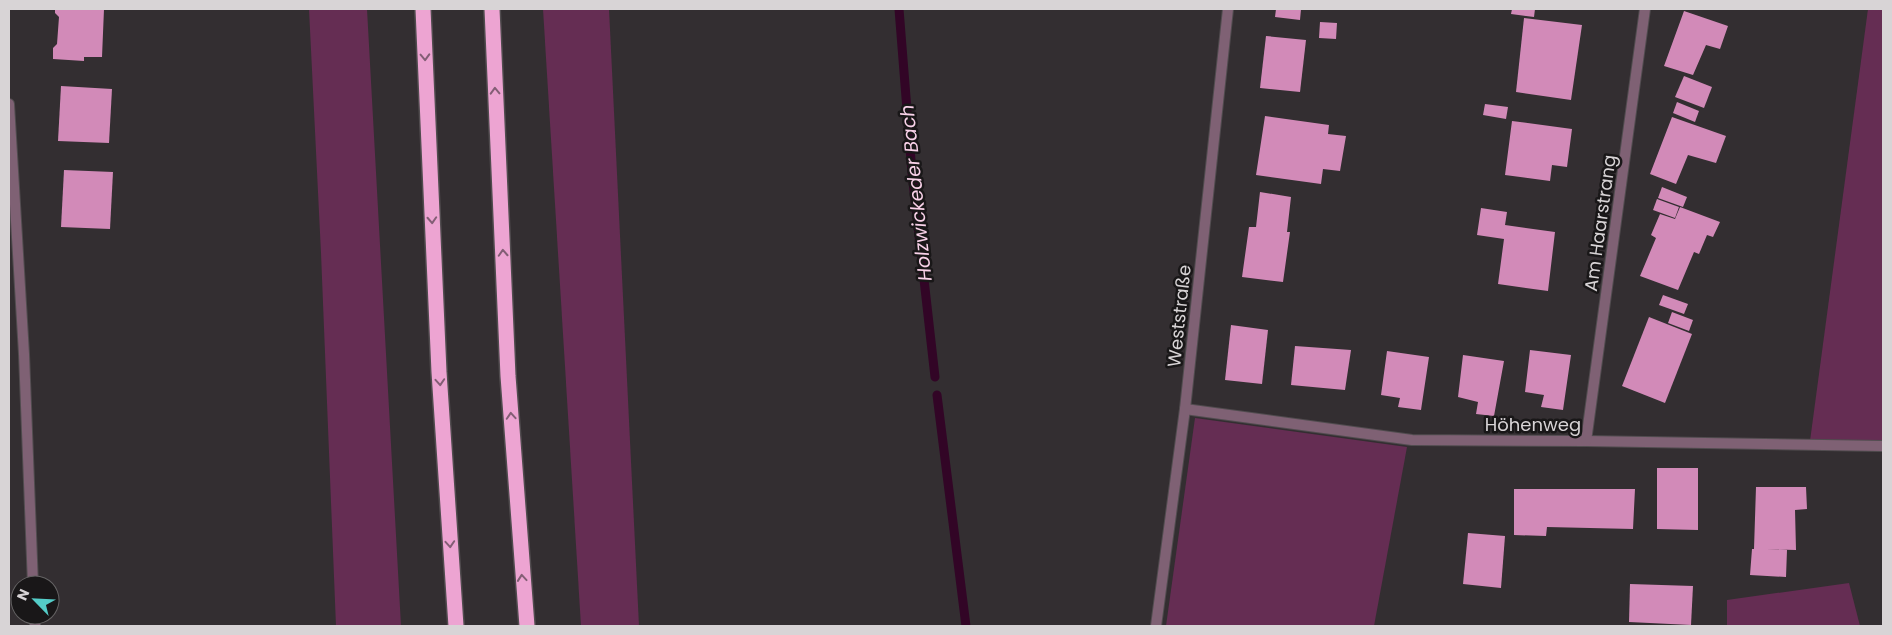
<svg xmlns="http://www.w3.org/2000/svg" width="1892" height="635" font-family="Poppins,sans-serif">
	<rect width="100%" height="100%" fill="#332e31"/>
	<g fill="#652d53">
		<path d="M309,9h58l34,617h-65l-15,-373z"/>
		<path d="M543,9h66l30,617h-58z"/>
		<path d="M1868,9h15v433l-73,-1z"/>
		<path d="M1195,418l212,29 -33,179h-208z"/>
		<path d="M1849,583l11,43h-133v-26z"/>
	</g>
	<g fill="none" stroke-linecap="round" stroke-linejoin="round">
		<g stroke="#320526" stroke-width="9">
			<path d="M899,9l13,164 23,204"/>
			<path d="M937,395l29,231"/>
		</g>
	</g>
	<g fill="#d28ab8">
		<path d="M55,9h49l-2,48h-18v4l-31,-2v-11l4,-4 2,-27 -4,-4z"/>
		<path d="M1276,9h25l-1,11 -25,-3z"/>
		<path d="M1512,9h23l-1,8 -23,-3z"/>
		<path d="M1684,11l44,15 -8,23 -14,-4 -13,30 -29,-9z"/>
		<path d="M1524,18l58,7 -11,75 -55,-8z"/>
		<path d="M1320,22l17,1 -1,16 -17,-1z"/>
		<path d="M1266,36l40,4 -6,52 -40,-4z"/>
		<path d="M1684,76l28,11 -8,21 -29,-11z"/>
		<path d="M61,86l51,3 -3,54 -51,-2z"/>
		<path d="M1677,102l22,9 -4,11 -22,-9z"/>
		<path d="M1485,104l23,3 -2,12 -23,-4z"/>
		<path d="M1265,116l64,9 -1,9 18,2 -6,35 -17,-2 -2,15 -65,-9z"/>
		<path d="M1672,117l54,19 -10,27 -28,-8 -12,29 -26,-10z"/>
		<path d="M1512,121l60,8 -5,38 -15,-2 -2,16 -45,-6z"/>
		<path d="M64,170l49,2 -3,57 -49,-2z"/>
		<path d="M1662,187l25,10 -4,10 -25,-9z"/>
		<path d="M1260,192l31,5 -4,35h3l-7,50 -41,-5 7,-50h7z"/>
		<path d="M1657,199l22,8 -4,11 -22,-8z"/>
		<path d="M1680,207l40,15 -7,15 -6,-2 -8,19 -5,-2 -16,38 -38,-14 16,-38 -5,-3 9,-21 15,5z"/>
		<path d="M1481,208l26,4 -2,13 50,7 -7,59 -50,-7 6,-45 -27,-4z"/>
		<path d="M1663,295l25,9 -4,10 -25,-9z"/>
		<path d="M1672,312l21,8 -4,11 -21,-8z"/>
		<path d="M1649,317l43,17 -27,69 -43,-17z"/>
		<path d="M1231,325l37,5 -6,54 -37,-4z"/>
		<path d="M1295,346l56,4 -6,40 -54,-5z"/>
		<path d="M1530,350l41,5 -8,55 -22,-3 3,-12 -19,-3z"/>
		<path d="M1387,351l42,6 -8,53 -23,-3 2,-9 -19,-3z"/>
		<path d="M1463,355l41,6 -10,55 -18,-2 2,-12 -20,-5z"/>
		<path d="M1657,468h41v62l-41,-1z"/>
		<path d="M1756,487h50l1,22 -12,1 1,40 -30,-1 21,1 -1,27 -36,-2 2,-26h2z"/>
		<path d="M1514,489h121l-2,40 -86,-2 -1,9 -32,-1z"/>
		<path d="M1468,533l37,3 -4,52 -38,-4z"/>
		<path d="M1630,584l63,2 -2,39 -62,-3z"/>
	</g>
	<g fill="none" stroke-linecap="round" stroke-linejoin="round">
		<defs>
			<g id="street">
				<path d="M9,104l15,250 9,231"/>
				<path d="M1185,409l227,31 174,1 297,5"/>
				<path d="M1586,441l59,-432"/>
				<path d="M35,615v11"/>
				<path d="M1156,626l29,-217 43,-400"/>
			</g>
			<g id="highway">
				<path d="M423,9l16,363 17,254"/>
				<path d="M492,9l16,367 19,250"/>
			</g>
		</defs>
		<use href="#street" stroke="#514c4f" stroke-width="12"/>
		<use href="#highway" stroke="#514c4f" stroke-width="18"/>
		<use href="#street" stroke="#7f6174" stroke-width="10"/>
		<use href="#highway" stroke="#eda4d2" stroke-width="15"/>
	</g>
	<defs><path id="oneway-chevron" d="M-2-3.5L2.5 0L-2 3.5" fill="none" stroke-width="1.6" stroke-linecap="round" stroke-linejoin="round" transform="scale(1.25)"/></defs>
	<g stroke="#835e75">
		<use href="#oneway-chevron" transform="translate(425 57) rotate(88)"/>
		<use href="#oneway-chevron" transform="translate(495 91) rotate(-92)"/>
		<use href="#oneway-chevron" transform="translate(432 220) rotate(87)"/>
		<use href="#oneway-chevron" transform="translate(503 253) rotate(-93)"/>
		<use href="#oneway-chevron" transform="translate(440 382) rotate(86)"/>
		<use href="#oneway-chevron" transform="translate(511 416) rotate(-94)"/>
		<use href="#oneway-chevron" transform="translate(450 544) rotate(86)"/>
		<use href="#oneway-chevron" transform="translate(522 578) rotate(-95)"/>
	</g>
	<g text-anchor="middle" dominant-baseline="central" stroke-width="5" stroke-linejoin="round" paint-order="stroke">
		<g font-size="18" fill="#d8d4d6" stroke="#191718">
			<text transform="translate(1600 223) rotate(-82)">Am Haarstrang</text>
			<text transform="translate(1179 316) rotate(-84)">Weststraße</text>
			<text x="1533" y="424">Höhenweg</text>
		</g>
		<g font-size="19" font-style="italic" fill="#f9d2e9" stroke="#191718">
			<text transform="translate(916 193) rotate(-96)">Holzwickeder Bach</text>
		</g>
	</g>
	<rect width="1892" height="635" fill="none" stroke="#d8d4d6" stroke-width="20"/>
	<g transform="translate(35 600) rotate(294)"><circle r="24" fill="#191718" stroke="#656364"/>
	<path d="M0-4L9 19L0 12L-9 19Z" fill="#54cdc8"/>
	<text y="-8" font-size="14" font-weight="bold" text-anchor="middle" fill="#d8d4d6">N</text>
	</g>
</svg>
